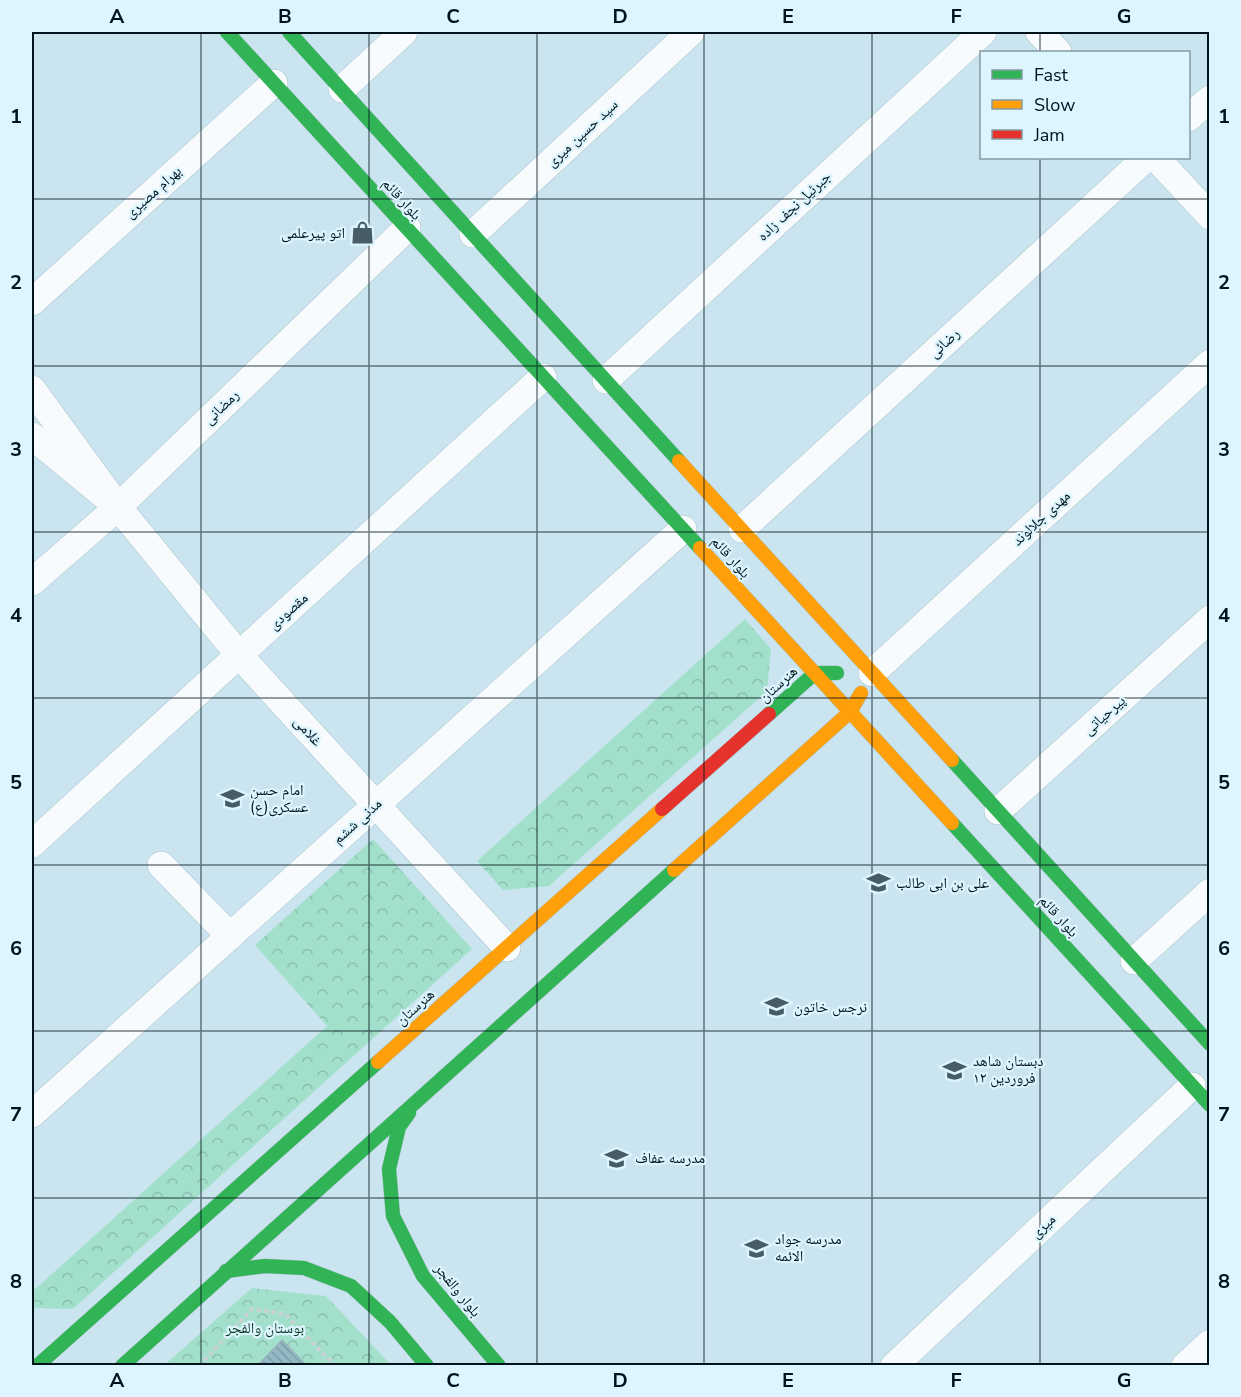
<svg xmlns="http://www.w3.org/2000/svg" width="1241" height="1397" font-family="'Nunito Sans','Noto Naskh Arabic',sans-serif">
	<defs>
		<pattern id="forest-crowns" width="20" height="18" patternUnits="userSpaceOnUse" patternTransform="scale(1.5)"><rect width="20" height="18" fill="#a2e0cc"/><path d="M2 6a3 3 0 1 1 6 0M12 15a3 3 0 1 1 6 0" fill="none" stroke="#8abfaf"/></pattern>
		<pattern id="building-back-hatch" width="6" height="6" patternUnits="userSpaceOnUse" patternTransform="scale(1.5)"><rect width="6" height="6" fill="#93b9c5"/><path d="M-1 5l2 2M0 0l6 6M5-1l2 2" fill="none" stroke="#7d9ea9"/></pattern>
	</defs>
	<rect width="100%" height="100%" fill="#cae5ef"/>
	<g fill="url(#forest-crowns)">
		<path d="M745,619l26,30 -4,42 -218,195 -46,4 -26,-29z"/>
		<path d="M373,839l99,110 -399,360 -41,-1v-16l295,-266 -72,-81z"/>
		<path d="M252,1288l74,8 65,69 -228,1z"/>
	</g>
	<path fill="url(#building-back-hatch)" stroke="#9bb3bb" stroke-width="1.5" d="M282,1340l25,26h-50z"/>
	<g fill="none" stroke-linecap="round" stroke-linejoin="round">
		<defs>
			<g id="street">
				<path d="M1039,32l19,20"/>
				<path d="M342,89l62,-57"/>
				<path d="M1188,118l22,-19"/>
				<path d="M1156,158l54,58"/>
				<path d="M473,234l218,-202"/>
				<path d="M32,302l242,-219"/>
				<path d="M606,380l377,-348"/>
				<path d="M32,389l86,118 -86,-71"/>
				<path d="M118,507l121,148 268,293"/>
				<path d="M742,529l404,-371"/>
				<path d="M32,582l86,-75 289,-279"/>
				<path d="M872,673l338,-310"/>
				<path d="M998,811l212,-192"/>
				<path d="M32,844l511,-467"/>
				<path d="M161,865l69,71"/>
				<path d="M1134,961l76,-69"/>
				<path d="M32,1114l651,-585"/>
				<path d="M894,1366l298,-280"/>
				<path d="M1185,1366l25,-23"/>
			</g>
			<g id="fast">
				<path d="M227,32l473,516"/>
				<path d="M289,32l390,429"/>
				<path d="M769,714l46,-41h22"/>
				<path d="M952,760l258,284"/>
				<path d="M952,823l258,282"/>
				<path d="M409,1113l-10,14 -10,42 4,47 30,60 76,90"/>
				<path d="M226,1271l39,-5 39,2 47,18 39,36 37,44"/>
				<path d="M37,1366l341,-304"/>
				<path d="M122,1366l552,-496"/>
			</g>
			<g id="slow">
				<path d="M679,461l273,299"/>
				<path d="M700,548l252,275"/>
				<path d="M674,870l176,-158 11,-19"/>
				<path d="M378,1062l284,-253"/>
			</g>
			<path id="jam" d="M662,809l107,-95"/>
		</defs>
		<use href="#street" stroke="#aac2ca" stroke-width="28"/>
		<use href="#fast" stroke="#aac2ca" stroke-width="15"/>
		<use href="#slow" stroke="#aac2ca" stroke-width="15"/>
		<use href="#jam" stroke="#aac2ca" stroke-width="15"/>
		<path stroke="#c8d1d4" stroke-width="4" stroke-dasharray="4.5 3" stroke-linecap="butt" d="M199,1366l53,-57 33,5 50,52"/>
		<use href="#street" stroke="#f7fbfd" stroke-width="27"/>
		<use href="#fast" stroke="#30b455" stroke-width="14"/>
		<use href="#slow" stroke="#ff9f0a" stroke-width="14"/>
		<use href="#jam" stroke="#e5322d" stroke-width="14"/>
	</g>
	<path fill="none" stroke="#00131b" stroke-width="1.5" stroke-opacity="0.55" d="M201,32v1334M369,32v1334M537,32v1334M704,32v1334M872,32v1334M1040,32v20M1040,158v1208M32,199h1178M32,366h1178M32,532h1178M32,698h1178M32,865h1178M32,1031h1178M32,1198h1178"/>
	<defs>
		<symbol id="shop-bare" viewBox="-9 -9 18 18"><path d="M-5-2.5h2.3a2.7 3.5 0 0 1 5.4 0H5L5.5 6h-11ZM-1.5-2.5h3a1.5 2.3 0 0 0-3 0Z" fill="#475c65" stroke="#ddf5fe" stroke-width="2.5" paint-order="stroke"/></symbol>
		<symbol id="school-bare" viewBox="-9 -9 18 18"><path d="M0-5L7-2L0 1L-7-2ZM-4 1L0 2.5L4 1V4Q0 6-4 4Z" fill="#475c65" stroke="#ddf5fe" stroke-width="2.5" paint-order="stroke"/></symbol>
	</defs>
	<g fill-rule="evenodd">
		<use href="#shop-bare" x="346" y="216" width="33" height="33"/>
		<use href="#school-bare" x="216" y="782" width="33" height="33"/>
		<use href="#school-bare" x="862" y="866" width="33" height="33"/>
		<use href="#school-bare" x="760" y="990" width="33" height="33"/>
		<use href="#school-bare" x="938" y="1054" width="33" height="33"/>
		<use href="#school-bare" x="600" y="1142" width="33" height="33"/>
		<use href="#school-bare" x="740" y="1232" width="33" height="33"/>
	</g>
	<g text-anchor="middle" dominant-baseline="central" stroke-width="4.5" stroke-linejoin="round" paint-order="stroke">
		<g font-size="15" fill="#00131b" stroke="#ddf5fe">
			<text transform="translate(582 133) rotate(-43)">سید حسین میری</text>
			<text transform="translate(153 192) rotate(-42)">بهرام مصیری</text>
			<text transform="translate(402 199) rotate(48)">بلوار قائم</text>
			<text transform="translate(794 206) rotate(-43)">جبرئیل نجف زاده</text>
			<text transform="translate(944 343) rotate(-43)">رضائی</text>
			<text transform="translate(221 407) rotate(-44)">رمضانی</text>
			<text transform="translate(1041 518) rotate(-43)">مهدی جلالوند</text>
			<text transform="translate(731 557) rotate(48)">بلوار قائم</text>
			<text transform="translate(288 611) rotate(-42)">مقصودی</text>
			<text transform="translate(778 684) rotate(-42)">هنرستان</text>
			<text transform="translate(1104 715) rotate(-42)">پیرحیاتی</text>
			<text transform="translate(308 731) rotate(48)">غلامی</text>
			<text transform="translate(357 821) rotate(-42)">مدنی ششم</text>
			<text transform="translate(1059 916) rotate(48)">بلوار قائم</text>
			<text transform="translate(415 1007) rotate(-42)">هنرستان</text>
			<text transform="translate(1043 1226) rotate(-43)">میری</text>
			<text transform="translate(458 1290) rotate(51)">بلوار والفجر</text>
		</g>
		<g font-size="15" fill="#00131b" stroke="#ddf5fe" text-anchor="start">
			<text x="345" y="233" text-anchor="end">اتو پیرعلمی</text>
			<text x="250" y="790">امام حسن<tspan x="250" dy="17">عسکری(ع)</tspan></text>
			<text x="896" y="883">علی بن ابی طالب</text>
			<text x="794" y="1007">نرجس خاتون</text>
			<text x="973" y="1061">دبستان شاهد<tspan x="973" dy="17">۱۲ فروردین</tspan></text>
			<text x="635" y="1158">مدرسه عفاف</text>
			<text x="775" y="1239">مدرسه جواد<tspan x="775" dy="17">الائمه</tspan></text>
		</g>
		<g font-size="15" fill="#083824" stroke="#ddf5fe">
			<text x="265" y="1328">بوستان والفجر</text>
		</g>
	</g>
	<rect width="1241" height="1397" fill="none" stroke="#ddf5fe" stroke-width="66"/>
	<rect x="980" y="51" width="210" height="108" fill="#ddf5fe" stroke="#859ba3" stroke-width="1.5"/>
	<rect x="992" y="70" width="30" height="9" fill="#30b455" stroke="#859ba3" stroke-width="1.5"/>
	<text x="1034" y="81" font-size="18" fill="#00131b">Fast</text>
	<rect x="992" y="100" width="30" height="9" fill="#ff9f0a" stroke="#859ba3" stroke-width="1.5"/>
	<text x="1034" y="111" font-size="18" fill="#00131b">Slow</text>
	<rect x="992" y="130" width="30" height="9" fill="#e5322d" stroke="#859ba3" stroke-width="1.5"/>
	<text x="1034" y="141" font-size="18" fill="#00131b">Jam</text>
	<rect x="33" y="33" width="1175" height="1331" fill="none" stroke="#00131b" stroke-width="2"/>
	<g font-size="20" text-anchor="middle" font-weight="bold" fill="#00131b">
		<text x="117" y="23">A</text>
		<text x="285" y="23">B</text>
		<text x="453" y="23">C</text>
		<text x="620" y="23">D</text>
		<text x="788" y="23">E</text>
		<text x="956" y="23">F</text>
		<text x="1124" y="23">G</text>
		<text x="16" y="123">1</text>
		<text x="1224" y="123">1</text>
		<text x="16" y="289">2</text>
		<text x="1224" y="289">2</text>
		<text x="16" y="456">3</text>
		<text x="1224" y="456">3</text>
		<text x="16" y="622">4</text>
		<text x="1224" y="622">4</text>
		<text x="16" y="789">5</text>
		<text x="1224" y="789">5</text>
		<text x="16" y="955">6</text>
		<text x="1224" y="955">6</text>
		<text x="16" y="1121">7</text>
		<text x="1224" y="1121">7</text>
		<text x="16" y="1288">8</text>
		<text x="1224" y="1288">8</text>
		<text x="117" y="1387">A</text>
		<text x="285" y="1387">B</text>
		<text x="453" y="1387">C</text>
		<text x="620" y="1387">D</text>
		<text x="788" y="1387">E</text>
		<text x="956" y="1387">F</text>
		<text x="1124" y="1387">G</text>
	</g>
</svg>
